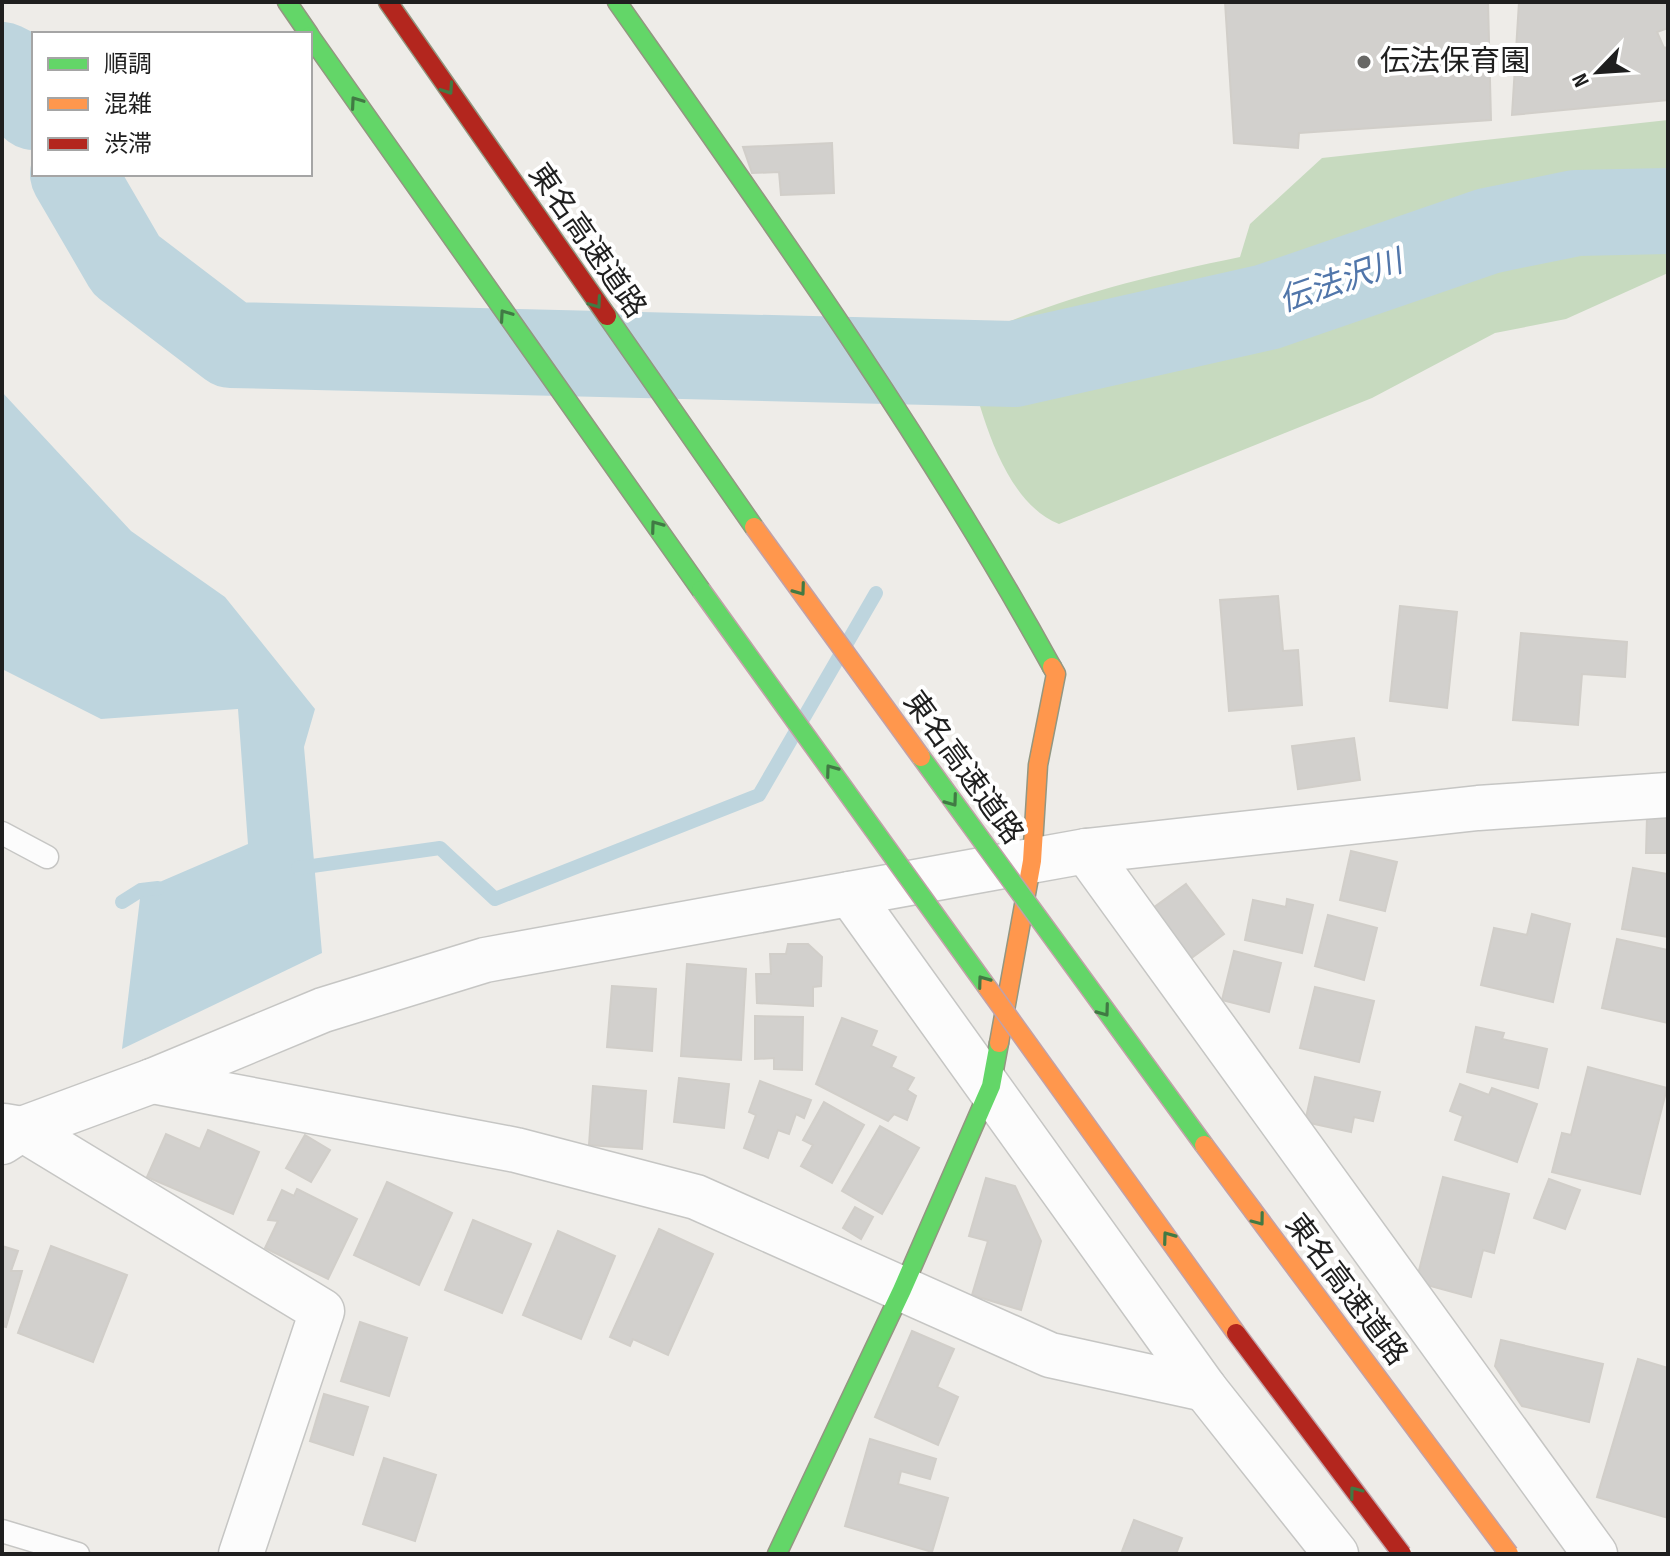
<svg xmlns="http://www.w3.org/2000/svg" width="1670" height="1556" font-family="'Sofia Sans Condensed','Noto Sans JP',sans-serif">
	<rect width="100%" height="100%" fill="#eeece8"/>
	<path fill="#c7dabf" d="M1668,120v153l-102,46 -71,14 -123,65 -313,126c-60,-24 -82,-126 -96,-183 95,-43 176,-63 277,-84l10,-33 72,-66z"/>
	<path fill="#bed5de" d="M2,392l129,139 94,66 90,112 -11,38 18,206 -200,96 19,-159 107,-46 -10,-135 -137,10 -99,-50z"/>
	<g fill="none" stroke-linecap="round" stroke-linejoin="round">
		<g stroke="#bed5de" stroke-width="14">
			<path d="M298,868l142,-20 55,51 264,-104 117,-202"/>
			<path d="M122,902l19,-12 17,-2"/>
		</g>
		<g stroke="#bed5de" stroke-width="86">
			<path d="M2,65l10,5 22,37"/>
			<path d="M73,174l53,91 105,80 783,19 253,-57 221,-76 88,-18 92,-2"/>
		</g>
	</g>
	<g fill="#d2d0cd" stroke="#d1cec9" stroke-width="2">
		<path d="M1225,2h263l3,118 -192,13 -1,15 -64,-5z"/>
		<path d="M1519,2h149v26l-11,4 7,16 4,-1v53l-156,15z"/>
		<path d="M832,143l2,50 -53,2 -2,-23 -27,1 -9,-26z"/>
		<path d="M1278,596l5,55 15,-1 4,55 -73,6 -9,-111z"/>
		<path d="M1400,606l57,6 -10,96 -57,-7z"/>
		<path d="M1521,633l106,9 -2,35 -43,-3 -4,51 -65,-5z"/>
		<path d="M1354,738l6,42 -62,9 -6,-43z"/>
		<path d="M1665,809h3v44h-22l1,-36 18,1z"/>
		<path d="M1351,851l46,11 -12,49 -45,-11z"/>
		<path d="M1633,868l35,6v63l-46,-8z"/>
		<path d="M1186,884l38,50 -34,25 -37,-51z"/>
		<path d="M1287,899l26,6 -11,48 -57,-13 8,-40 33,7z"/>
		<path d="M1532,914l38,10 -17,78 -72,-17 13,-57 33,7z"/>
		<path d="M1328,915l49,13 -13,52 -49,-14z"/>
		<path d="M1617,939l51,11v73l-66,-15z"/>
		<path d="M788,944h20l14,13 -1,29 -8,1v19l-56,-3 -1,-29h15l-1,-20h16z"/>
		<path d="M1234,951l47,12 -12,49 -47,-12z"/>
		<path d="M687,964l59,5 -5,91 -60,-4z"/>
		<path d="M612,986l44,3 -4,62 -45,-4z"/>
		<path d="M1315,987l59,14 -15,61 -59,-14z"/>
		<path d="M755,1016l48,1 -1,53 -28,-1v-11l-19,1z"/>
		<path d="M842,1018l35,13 -6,15 25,11 -5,10 23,11 -7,12 9,6 -9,24 -13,-6 -6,7 -72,-37z"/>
		<path d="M1476,1027l28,6 -2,6 45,10 -9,39 -71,-16z"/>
		<path d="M1588,1067l79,21 -27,106 -88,-22 10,-39 9,2z"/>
		<path d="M1315,1077l65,15 -7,29 -19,-4 -3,15 -46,-10z"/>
		<path d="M679,1078l50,6 -5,44 -50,-6z"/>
		<path d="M760,1081l51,19 -7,18 -8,-4 -7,20 -11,-4 -10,28 -24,-10 12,-33 -7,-3z"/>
		<path d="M1460,1084l29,11 3,-7 45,16 -20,58 -62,-22 8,-24 -13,-5z"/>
		<path d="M593,1086l53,5 -4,58 -53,-4z"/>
		<path d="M824,1102l40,23 -32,58 -31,-17 12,-21 -10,-5z"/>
		<path d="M880,1126l39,22 -37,66 -40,-23z"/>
		<path d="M208,1130l51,22 -26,62 -86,-37 19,-43 34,15z"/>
		<path d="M305,1135l25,15 -19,32 -25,-14z"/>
		<path d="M1443,1177l66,17 -15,59 -11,-3 -12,47 -55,-15z"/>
		<path d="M986,1178l29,8 26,55 -20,69 -49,-15 16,-54 -19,-5z"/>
		<path d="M1549,1179l31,11 -15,39 -31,-11z"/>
		<path d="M387,1182l65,31 -33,72 -65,-30z"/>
		<path d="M297,1189l60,30 -29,60 -63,-31 13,-27 -10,-1 14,-30 12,6z"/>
		<path d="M855,1207l18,10 -12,22 -18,-11z"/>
		<path d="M473,1220l58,24 -29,69 -57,-23z"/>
		<path d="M659,1229l54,25 -45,101 -35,-16 -3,7 -20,-9z"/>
		<path d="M558,1231l57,25 -34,83 -58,-24z"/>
		<path d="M2,1246l16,5 -7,20h11l-16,56 -4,-1z"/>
		<path d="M51,1246l76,29 -34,87 -75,-29z"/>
		<path d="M360,1322l47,16 -18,58 -48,-15z"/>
		<path d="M912,1331l42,18 -17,38 21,10 -20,48 -63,-28z"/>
		<path d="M1501,1340l102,24 -14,58 -67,-16 -27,-40z"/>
		<path d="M1638,1359l30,9v150l-71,-21z"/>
		<path d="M324,1394l44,13 -15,48 -43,-14z"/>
		<path d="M870,1439l66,20 -6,20 -29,-8 -3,13 50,14 -16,54 -87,-26z"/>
		<path d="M384,1458l52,17 -21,66 -52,-17z"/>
		<path d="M1134,1520l48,18 -6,16h-55z"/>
	</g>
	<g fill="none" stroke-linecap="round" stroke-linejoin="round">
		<defs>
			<g id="lane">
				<path d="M2,833l45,24"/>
				<path d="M2,1531l76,23"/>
			</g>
			<g id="street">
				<path d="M1086,851l509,703"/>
				<path d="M850,894l355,495 131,165"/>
				<path d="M152,1081l364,69 180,47 354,158 155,34"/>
				<path d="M4,1126l18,3 300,182 -81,243"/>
				<path d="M2,1142l20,-13 130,-48 171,-71 162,-50 601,-109 392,-43 190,-13"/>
			</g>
			<g id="fast">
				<path d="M287,2l22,32"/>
				<path d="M617,2c152,216 307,433 435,665"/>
				<path d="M310,36l391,554"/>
				<path d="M607,316l147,211"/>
				<path d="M777,1554l125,-264 89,-204 8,-43"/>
			</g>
			<path id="slow" d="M999,1043l33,-182 6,-96 18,-91 -4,-7"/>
			<path id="jam" d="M388,2l219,314"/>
		</defs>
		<use href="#lane" stroke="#c6c6c4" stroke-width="25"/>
		<use href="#street" stroke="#c6c6c4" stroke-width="47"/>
		<use href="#fast" stroke="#939681" stroke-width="21"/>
		<use href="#slow" stroke="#939681" stroke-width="21"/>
		<use href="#jam" stroke="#939681" stroke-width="21"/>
		<use href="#lane" stroke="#fcfcfc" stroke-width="22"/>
		<use href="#street" stroke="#fcfcfc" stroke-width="44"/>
		<use href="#fast" stroke="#63d668" stroke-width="18"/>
		<use href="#slow" stroke="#ff974d" stroke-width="18"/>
		<use href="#jam" stroke="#b3261e" stroke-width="18"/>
		<defs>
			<g id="fast-bridge">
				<path d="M701,590l286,397"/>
				<path d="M921,757l283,388"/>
			</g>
			<g id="slow-bridge">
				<path d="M754,527l167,230"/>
				<path d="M987,987l249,346"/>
				<path d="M1204,1145l305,409"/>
			</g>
			<path id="jam-bridge" d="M1236,1333l166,221"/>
		</defs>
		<use href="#fast-bridge" stroke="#c1a1a8" stroke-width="21" stroke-linecap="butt"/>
		<use href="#slow-bridge" stroke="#c1a1a8" stroke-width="21" stroke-linecap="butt"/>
		<use href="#jam-bridge" stroke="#c1a1a8" stroke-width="21" stroke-linecap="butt"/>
		<use href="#fast-bridge" stroke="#63d668" stroke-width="18"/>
		<use href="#slow-bridge" stroke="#ff974d" stroke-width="18"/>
		<use href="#jam-bridge" stroke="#b3261e" stroke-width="18"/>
	</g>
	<defs><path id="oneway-chevron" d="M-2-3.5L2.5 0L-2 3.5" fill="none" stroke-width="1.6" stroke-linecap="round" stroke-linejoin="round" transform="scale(2)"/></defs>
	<g stroke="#417a44">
		<use href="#oneway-chevron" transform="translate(448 89) rotate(56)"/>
		<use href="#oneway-chevron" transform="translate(356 102) rotate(-125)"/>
		<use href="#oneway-chevron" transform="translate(596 303) rotate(55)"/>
		<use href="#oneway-chevron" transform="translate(505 315) rotate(-125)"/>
		<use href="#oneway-chevron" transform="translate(656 526) rotate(-126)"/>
		<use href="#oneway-chevron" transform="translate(800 590) rotate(54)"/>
		<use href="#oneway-chevron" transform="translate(831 770) rotate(-126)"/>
		<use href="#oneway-chevron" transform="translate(952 801) rotate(54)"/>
		<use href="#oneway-chevron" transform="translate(983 981) rotate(-126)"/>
		<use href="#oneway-chevron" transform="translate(1104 1011) rotate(54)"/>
		<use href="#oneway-chevron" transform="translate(1259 1220) rotate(53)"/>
		<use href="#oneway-chevron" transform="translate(1168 1237) rotate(-126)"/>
		<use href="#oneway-chevron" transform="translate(1355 1492) rotate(-127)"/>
	</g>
	<circle fill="#676765" stroke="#fff" stroke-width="3" cx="1364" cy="62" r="8"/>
	<g text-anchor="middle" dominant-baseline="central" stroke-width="8" stroke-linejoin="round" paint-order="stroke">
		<g font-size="30" fill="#1f1f1f" stroke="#fff" text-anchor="start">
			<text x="1380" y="62">伝法保育園</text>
		</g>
		<g font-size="30" fill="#1f1f1f" stroke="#fff">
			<text transform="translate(587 241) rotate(55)">東名高速道路</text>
			<text transform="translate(963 768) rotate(54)">東名高速道路</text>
			<text transform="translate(1346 1290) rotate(53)">東名高速道路</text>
		</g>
		<g font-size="32" font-style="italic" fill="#5176aa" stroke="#fff">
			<text transform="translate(1341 282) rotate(-19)">伝法沢川</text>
		</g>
	</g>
	<rect width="1670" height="1556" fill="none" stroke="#1f1f1f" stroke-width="8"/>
	<rect x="32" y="32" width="280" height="144" fill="#ffffff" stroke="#a5a5a5" stroke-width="2"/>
	<rect x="48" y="58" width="40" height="12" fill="#63d668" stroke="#a5a5a5" stroke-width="2"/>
	<text x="104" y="72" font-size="24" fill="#1f1f1f">順調</text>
	<rect x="48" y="98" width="40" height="12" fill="#ff974d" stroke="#a5a5a5" stroke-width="2"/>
	<text x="104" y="112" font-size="24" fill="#1f1f1f">混雑</text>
	<rect x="48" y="138" width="40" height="12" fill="#b3261e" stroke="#a5a5a5" stroke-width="2"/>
	<text x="104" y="152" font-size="24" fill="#1f1f1f">渋滞</text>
	<g transform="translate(1598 72) rotate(245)" stroke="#ffffff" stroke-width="6" paint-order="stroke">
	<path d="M0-6L14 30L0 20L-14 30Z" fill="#1f1f1f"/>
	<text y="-12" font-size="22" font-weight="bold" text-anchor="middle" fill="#1f1f1f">N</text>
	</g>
</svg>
